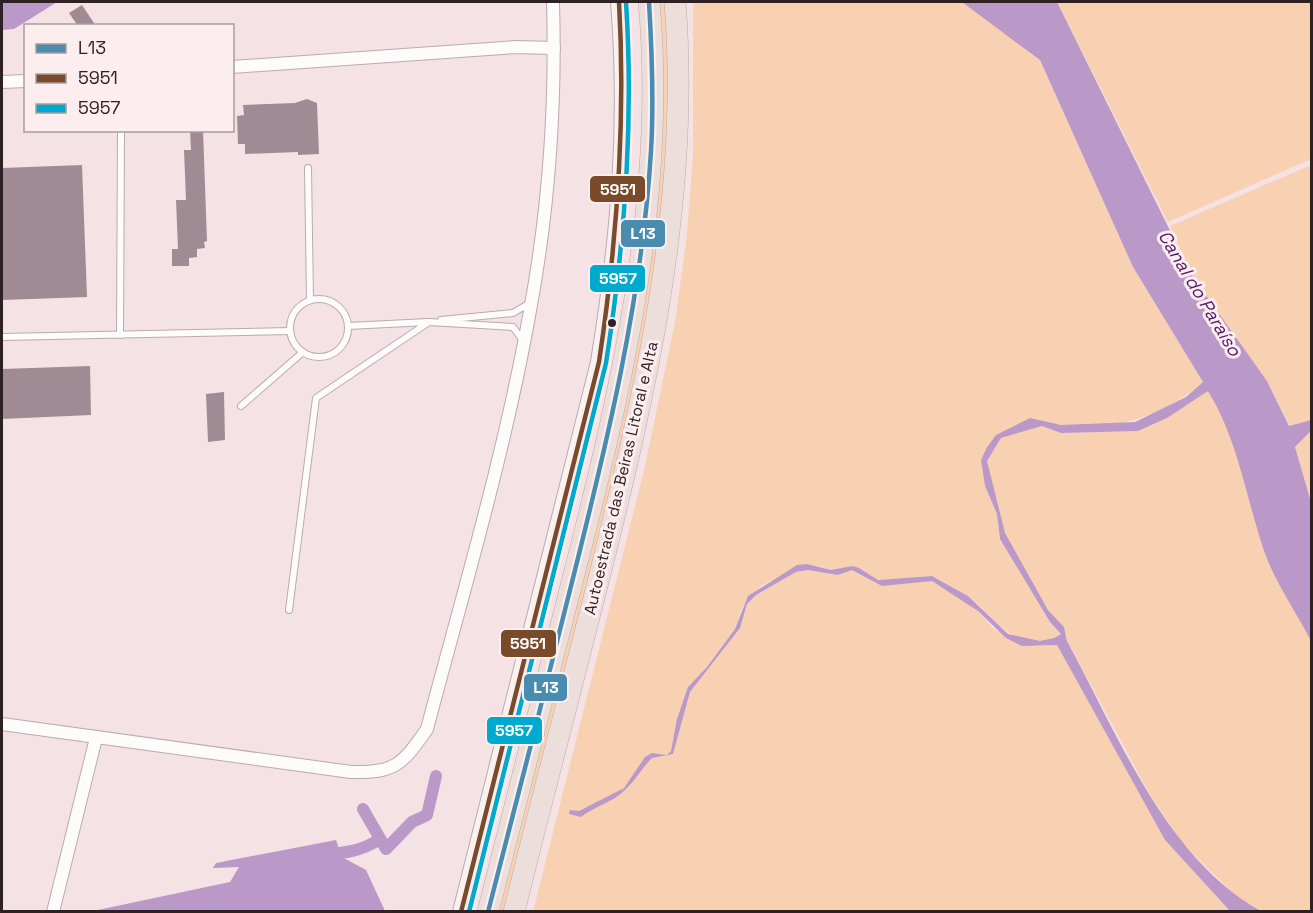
<svg xmlns="http://www.w3.org/2000/svg" width="1313" height="913" font-family="'Space Grotesk',sans-serif">
	<rect width="100%" height="100%" fill="#f5e2e5"/>
	<g fill="#f8d1b2">
		<path d="M655,2h12v154l-9,102 -37,198 -116,455 -10,1 125,-502z"/>
		<path d="M693,2h269l44,31 34,27 93,207 70,115c-40,34 -88,50 -142,43 -13,-2 -22,-5 -36,-5l-5,5 -24,10 -9,12 -2,39 12,28 3,25 50,83 11,11c-39,27 -64,-12 -89,-34 -8,-6 -19,-12 -28,-17 -21,-13 -42,2 -63,-2 -10,-1 -21,-9 -29,-14l-20,4 -25,-6 -45,21 -20,23 -7,21 -28,38 -19,20 -17,64 -4,4c-32,-3 -25,18 -45,34 -12,10 -29,14 -43,22l2,6c14,-11 31,-15 44,-27 10,-9 17,-22 27,-32l21,-4 17,-62 50,-64 7,-24 9,-9 40,-23 12,-2 30,5 14,-5 30,16 50,-6 46,31 16,18 42,17 21,-1 108,195 65,71 -697,1 112,-446 30,-144 12,-87 6,-81z"/>
		<path d="M1057,2h254v157l-143,63z"/>
		<path d="M1311,165v255l-21,6 -23,-45 -74,-104 -23,-51z"/>
		<path d="M1208,390l14,23 23,67 20,73 46,88v270h-50l-21,-11 -57,-56 -34,-51 -82,-153c0,-15 -14,-22 -21,-34 -14,-22 -33,-47 -41,-73 -7,-23 -13,-48 -18,-72l14,-23 41,-12 19,7 77,-2 29,-13z"/>
		<path d="M1311,431v71l-16,-55z"/>
	</g>
	<g fill="#ba98c8">
		<path d="M2,2h55l-43,27 -12,1z"/>
		<path d="M962,2h95l136,275 74,104 22,45 22,-6v11l-16,16 16,55v139c-15,-29 -36,-59 -47,-90 -18,-54 -26,-111 -56,-160l-41,27 -29,13 -77,2 -19,-7 -41,12 -14,23 18,72 43,77 16,17 3,14c50,92 99,218 194,270h-31l-65,-71 -108,-195 -35,1 -16,-8 -28,-27 -46,-30 -50,5 -30,-16 -14,5 -30,-5 -12,2 -40,23 -9,9 -7,24 -50,64 -17,62 -21,4c-10,10 -17,23 -27,32 -13,13 -30,16 -44,27l-12,-3 1,-4 9,1 45,-23 21,-31 7,-4 15,2 4,-4 6,-32 11,-32 19,-20 28,-38 13,-33 49,-31 10,-1 24,6 21,-4 7,2 19,12 54,-4 36,20 40,38 32,7 14,-3 7,-4 -11,-12 -50,-83 -3,-25 -12,-28 -4,-26 6,-13 9,-12 34,-17 31,7 74,-3 51,-25 17,-15 -70,-115 -93,-207z"/>
		<path d="M336,840l6,17 24,13 19,41h-292l137,-29 9,-15 -26,1 3,-5z"/>
	</g>
	<g fill="none" stroke-linecap="round" stroke-linejoin="round">
		<g stroke="#ba98c8" stroke-width="12">
			<path d="M363,809l23,40 26,-27 15,-7 9,-39"/>
			<path d="M325,854c22,-1 36,-3 55,-15"/>
		</g>
	</g>
	<g fill="#a08b95">
		<path d="M82,5l14,21h-18l-9,-13z"/>
		<path d="M307,99l10,4 2,51 -21,1v-3l-53,2v-10h-7l-1,-28 7,-1 -1,-10 52,-2z"/>
		<path d="M190,130h13l4,111 -3,1 1,6 -8,1v8l-8,1v8h-17v-17h6l-2,-49h10l-2,-50h7z"/>
		<path d="M82,165l5,132 -85,3v-132z"/>
		<path d="M90,366l1,49 -89,4v-50z"/>
		<path d="M224,392l1,48 -17,2 -2,-48z"/>
	</g>
	<g fill="none" stroke-linecap="round" stroke-linejoin="round">
		<defs>
			<g id="lane">
				<path d="M308,168l2,132"/>
				<circle cx="319" cy="328" r="29"/>
				<path d="M441,320l72,-7 17,-10"/>
				<path d="M348,326l80,-4"/>
				<path d="M120,335l1,-205"/>
				<path d="M2,337l288,-6"/>
				<path d="M241,406l62,-54"/>
				<path d="M289,610l27,-212 113,-76 84,5 11,15"/>
			</g>
			<g id="street">
				<path d="M232,67l284,-20 38,1"/>
				<path d="M2,82l24,-1"/>
				<path d="M2,724l349,48c44,1 51,-7 76,-43 37,-140 79,-280 104,-424 18,-99 25,-203 22,-303"/>
				<path d="M53,912l43,-174"/>
			</g>
			<path id="secondary" d="M461,912l138,-550c20,-123 30,-236 20,-360"/>
			<g id="highway">
				<path d="M488,912c28,-109 56,-218 83,-326 49,-190 96,-387 78,-584"/>
				<path d="M514,912c27,-109 55,-218 83,-326 48,-191 94,-386 78,-584"/>
			</g>
		</defs>
		<use href="#lane" stroke="#baabad" stroke-width="8"/>
		<use href="#street" stroke="#baabad" stroke-width="14"/>
		<use href="#secondary" stroke="#baabad" stroke-width="18"/>
		<use href="#highway" stroke="#c0a9a7" stroke-width="22"/>
		<use href="#lane" stroke="#fefbfb" stroke-width="6"/>
		<use href="#street" stroke="#fefbfb" stroke-width="12"/>
		<use href="#secondary" stroke="#f8f2f1" stroke-width="16"/>
		<use href="#highway" stroke="#ecdedb" stroke-width="21"/>
		<defs>
			<path id="bus-1" d="M488,912c28,-109 56,-217 83,-326 36,-143 71,-287 80,-435 3,-50 1,-99 -2,-149"/>
			<path id="bus-2" d="M461,912l138,-550c18,-120 27,-239 20,-360"/>
			<path id="bus-3" d="M469,912l137,-549c19,-121 28,-239 20,-361"/>
		</defs>
		<use href="#bus-1" stroke="#fceeef" stroke-width="9"/>
		<use href="#bus-2" stroke="#fceeef" stroke-width="9"/>
		<use href="#bus-3" stroke="#fceeef" stroke-width="9"/>
		<use href="#bus-1" stroke="#498cb0" stroke-width="4.5"/>
		<use href="#bus-2" stroke="#7a4b2a" stroke-width="4.5"/>
		<use href="#bus-3" stroke="#00a9ce" stroke-width="4.5"/>
	</g>
	<circle fill="#2e2123" stroke="#fceeef" stroke-width="2" cx="612" cy="323" r="5"/>
	<g text-anchor="middle" dominant-baseline="central" stroke-width="6" stroke-linejoin="round" paint-order="stroke">
		<g font-size="16" fill="#2e2123" stroke="#fceeef">
			<text transform="translate(621 478) rotate(-77)">Autoestrada das Beiras Litoral e Alta</text>
		</g>
		<g font-size="18" font-style="italic" fill="#511b6c" stroke="#fceeef">
			<text transform="translate(1200 293) rotate(59)">Canal do Paraíso</text>
		</g>
	</g>
	<g stroke="#fceeef" stroke-width="2">
		<rect x="589" y="175" width="57" height="28" rx="6" fill="#7a4b2a"/>
		<rect x="620" y="219" width="46" height="29" rx="6" fill="#498cb0"/>
		<rect x="589" y="264" width="57" height="29" rx="6" fill="#00a9ce"/>
		<rect x="500" y="629" width="57" height="29" rx="6" fill="#7a4b2a"/>
		<rect x="523" y="673" width="45" height="29" rx="6" fill="#498cb0"/>
		<rect x="486" y="716" width="57" height="29" rx="6" fill="#00a9ce"/>
	</g>
	<g font-size="16" text-anchor="middle" font-weight="bold" fill="#fff">
		<text x="618" y="195">5951</text>
		<text x="643" y="239">L13</text>
		<text x="618" y="284">5957</text>
		<text x="528" y="649">5951</text>
		<text x="546" y="693">L13</text>
		<text x="514" y="736">5957</text>
	</g>
	<rect width="1313" height="913" fill="none" stroke="#2e2123" stroke-width="6"/>
	<rect x="24" y="24" width="210" height="108" fill="#fceeef" stroke="#aa9c9d" stroke-width="1.5"/>
	<rect x="36" y="44" width="30" height="9" fill="#498cb0" stroke="#aa9c9d" stroke-width="1.5"/>
	<text x="78" y="54" font-size="18" fill="#2e2123">L13</text>
	<rect x="36" y="74" width="30" height="9" fill="#7a4b2a" stroke="#aa9c9d" stroke-width="1.5"/>
	<text x="78" y="84" font-size="18" fill="#2e2123">5951</text>
	<rect x="36" y="104" width="30" height="9" fill="#00a9ce" stroke="#aa9c9d" stroke-width="1.5"/>
	<text x="78" y="114" font-size="18" fill="#2e2123">5957</text>
</svg>
